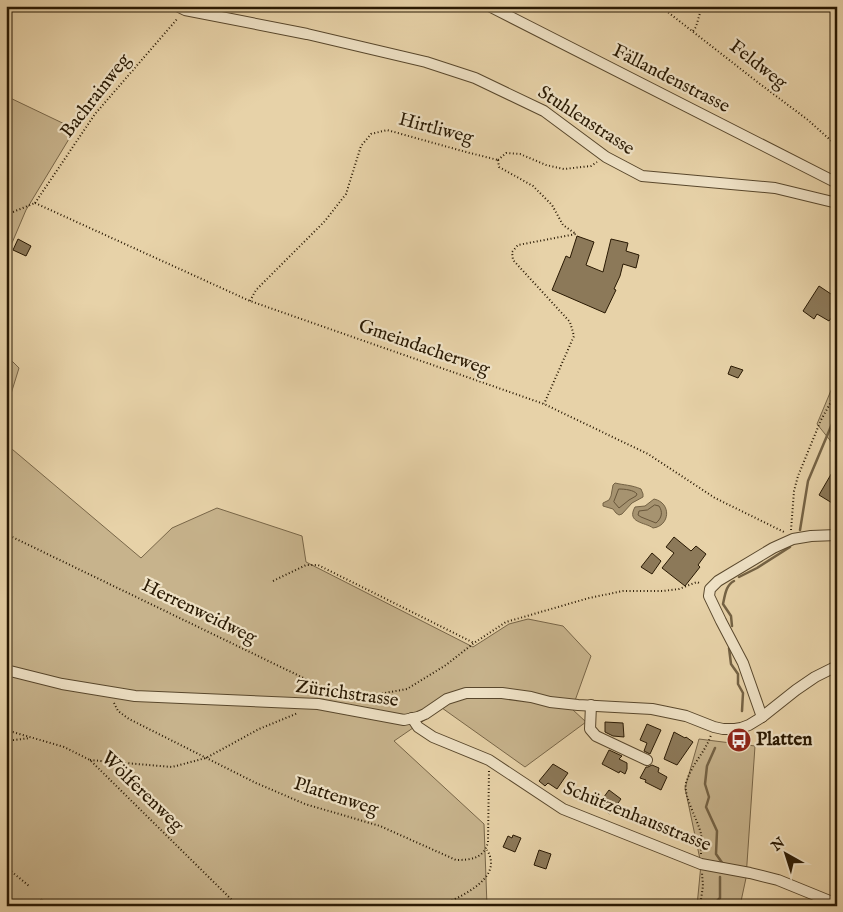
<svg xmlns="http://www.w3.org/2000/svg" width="843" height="912" font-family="'IM FELL English',serif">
	<rect width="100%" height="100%" fill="#e7d2a8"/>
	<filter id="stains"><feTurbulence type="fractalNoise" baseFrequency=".004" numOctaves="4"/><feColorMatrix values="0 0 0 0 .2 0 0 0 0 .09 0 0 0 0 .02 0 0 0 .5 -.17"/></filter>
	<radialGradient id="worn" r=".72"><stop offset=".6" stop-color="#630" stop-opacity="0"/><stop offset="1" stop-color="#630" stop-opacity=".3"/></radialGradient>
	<g fill="#c7b38c" stroke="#786648">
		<path d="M6,96l69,33 -49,81 -20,47z"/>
		<path d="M6,355l13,13 -13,42z"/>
		<path d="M837,376v73l-20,-25z"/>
		<path d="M6,444l135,114 31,-30 45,-20 85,28 4,26 167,85 36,-23 19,-5 35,7 28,30 -19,53 14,13 -61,45 -83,-59 -48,33 90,83 3,82h-433l-13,-7 -4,7h-31z"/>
		<path d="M699,739l56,7 -9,132 -6,28h-43l4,-42 -16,-76z"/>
	</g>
	<g fill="#a69370" stroke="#746244">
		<path d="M615,483c8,2 17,2 26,6l2,5v3l-11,6 -10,11 -3,1 -3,-2 -3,-4 -10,-3v-3l6,-3 2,-4 2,-11z"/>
		<path d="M654,499c18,4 16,27 -1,29 -8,-6 -27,-5 -18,-21l10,-1z"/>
	</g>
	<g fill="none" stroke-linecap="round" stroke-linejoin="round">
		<g stroke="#68563a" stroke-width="1">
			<path d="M619,489c6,0 15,1 18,5l-1,2 -7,4 -10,8 -5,-6z"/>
			<path d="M655,505l4,1c4,6 3,12 -3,17l-15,-6 -3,-2 1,-4 8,-1z"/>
		</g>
		<g stroke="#746244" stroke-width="2.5">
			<path d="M800,530l8,-49 29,-69"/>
			<path d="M739,577l18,-9 33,-21"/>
			<path d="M732,626l-1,-10 -8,-12c2,-9 3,-19 11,-23"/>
			<path d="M729,648l2,16 7,10v10l5,9 -1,18"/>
			<path d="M715,748l-8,18 -2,18 4,13 -3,10 11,24 -1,23 7,10"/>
			<path d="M712,906l8,-8v-21"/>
		</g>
	</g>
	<g fill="#8c7959" stroke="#291903">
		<path d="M577,236l17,6 -8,23 17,7 8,-33 17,4 -2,8 13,4 -3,13 -13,-4 -3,12 -6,13 2,1 -11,23 -53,-23 14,-34 4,2z"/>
		<path d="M18,239l13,7 -5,10 -13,-6z"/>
		<path d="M819,286l18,12v13l-8,10 -12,-7 -3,5 -11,-8z"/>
		<path d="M731,366l12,4 -5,8 -10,-4z"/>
		<path d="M837,464v42l-18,-11z"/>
		<path d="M674,537l17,14 5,-5 10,8 -8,11 2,2 -15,19 -23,-18 12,-15 -8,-6z"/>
		<path d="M652,553l9,8 -9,13 -11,-7z"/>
		<path d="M605,722l18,1 1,14 -11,-1 -8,-4z"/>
		<path d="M647,724l14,6 -11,24 -6,-3 3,-8 -7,-3z"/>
		<path d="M674,732l11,6 1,-1 7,5 -16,23 -13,-6z"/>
		<path d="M609,750l13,6 -3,3 8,4v6l-2,5 -5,-3 -1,2 -17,-9z"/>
		<path d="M553,764l15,9 -11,16 -9,-6 -3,3 -6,-5z"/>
		<path d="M652,765l7,3 -1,4 9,5 -6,13 -16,-8 1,-2 -6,-2 6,-11h2z"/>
		<path d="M609,790l12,9 -11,15 -12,-9z"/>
		<path d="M513,835l8,3 -6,14 -12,-5 5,-11 4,2z"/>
		<path d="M539,850l12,4 -5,15 -12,-4z"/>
	</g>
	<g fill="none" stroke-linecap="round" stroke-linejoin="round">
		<defs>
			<g id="minor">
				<path d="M177,6l8,4 122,24 119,28 49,16 69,33 62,46 36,19 133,12 62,15"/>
				<path d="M489,6l348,177"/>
				<path d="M6,670l56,14 73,12 183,8 86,16 14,-3 7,-3 22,-15 19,-6h36l29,4 19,5 28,3 74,4 34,7 28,11 9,2h12l6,-1 8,-3 13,-8 34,-27 19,-13 22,-11"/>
				<path d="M591,705l-1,24 6,7 51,24"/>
				<path d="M762,717l-19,-54 -22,-42 -12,-25 1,-7 8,-8 55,-33 20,-9 18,-3 26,-1"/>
				<path d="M412,718l6,9 15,10 56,23 74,49 138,55 49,9 28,7 59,24"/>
			</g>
		</defs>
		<use href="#minor" stroke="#58472c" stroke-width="12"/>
		<g stroke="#291903" stroke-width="2" stroke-dasharray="1 2.5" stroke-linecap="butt">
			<path d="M660,6l100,78 48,36 29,26"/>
			<path d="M693,31l3,-4 6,-21"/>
			<path d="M498,160l1,7 34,19 19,19 11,20 13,9 -58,11 -6,7 1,8 57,62 4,14 -30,68"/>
			<path d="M498,160l8,-7 14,1 26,11 18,4 27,-3 6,-4"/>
			<path d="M35,203l215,98 294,103 104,50 67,44 69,34"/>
			<path d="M35,203l60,-89 83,-96"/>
			<path d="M6,212h7l22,-9"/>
			<path d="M250,301l6,-11 69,-69 21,-27 15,-48 10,-12 16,-4 79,22 32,8"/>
			<path d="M791,530l3,-39 4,-15 23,-56 16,-29"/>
			<path d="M6,534l343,166"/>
			<path d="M273,581l33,-16h12l156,78"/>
			<path d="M340,698l39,-4 28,-5 39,-24 28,-22 32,-21 83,-24 34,-7h40l16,-2 18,-7 4,2"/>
			<path d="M114,703l4,8 11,8 127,64 49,21 75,22 76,34c14,0 28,-1 32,-18l1,-72"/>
			<path d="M6,730l58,17 26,13 148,146"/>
			<path d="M6,741l24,-3"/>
			<path d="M90,760l82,7 34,-9 53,-29 39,-16"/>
			<path d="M701,854c0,-7 1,-14 0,-20 -3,-14 -18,-38 -15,-51 6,-20 19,-30 25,-48"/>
			<path d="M6,867l23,19"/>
			<path d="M439,906c19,-8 66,-27 48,-56"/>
			<path d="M700,906l3,-20 -1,-13"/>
		</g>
		<use href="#minor" stroke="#efe2c6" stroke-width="10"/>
	</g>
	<defs>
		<symbol id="bus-disc" viewBox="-11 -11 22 22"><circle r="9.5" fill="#8f2418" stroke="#efe2c6"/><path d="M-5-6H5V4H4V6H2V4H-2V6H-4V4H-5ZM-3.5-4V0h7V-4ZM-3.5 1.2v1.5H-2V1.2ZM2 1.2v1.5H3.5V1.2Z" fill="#fff"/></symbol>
	</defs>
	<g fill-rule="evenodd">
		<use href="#bus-disc" x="725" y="726" width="28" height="28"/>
	</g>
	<g text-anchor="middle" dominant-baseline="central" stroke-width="4.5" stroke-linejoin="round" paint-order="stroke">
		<g font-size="19" fill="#291903" stroke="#efe2c6">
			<text transform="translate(758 65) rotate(38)">Feldweg</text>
			<text transform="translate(671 79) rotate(27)">Fällandenstrasse</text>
			<text transform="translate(96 96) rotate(-52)">Bachrainweg</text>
			<text transform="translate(586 121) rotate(33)">Stuhlenstrasse</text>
			<text transform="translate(436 129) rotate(15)">Hirtliweg</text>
			<text transform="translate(424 348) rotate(19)">Gmeindacherweg</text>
			<text transform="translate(199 612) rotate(26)">Herrenweidweg</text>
			<text transform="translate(347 694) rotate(8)">Zürichstrasse</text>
			<text transform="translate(142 792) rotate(44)">Wölferenweg</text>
			<text transform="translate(336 797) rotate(18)">Plattenweg</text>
			<text transform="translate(637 817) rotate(22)">Schützenhausstrasse</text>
		</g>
		<g font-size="19" font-weight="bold" fill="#291903" stroke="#efe2c6" text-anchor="start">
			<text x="756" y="740">Platten</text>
		</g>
	</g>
	<rect width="843" height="912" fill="none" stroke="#e7d2a8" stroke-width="25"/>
	<rect x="8" y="8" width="828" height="897" fill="none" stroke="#291903" stroke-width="2.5"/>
	<rect x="12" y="12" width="818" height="887" fill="none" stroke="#291903"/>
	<g transform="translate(786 854) rotate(321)" stroke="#efe2c6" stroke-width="4" paint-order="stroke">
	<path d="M0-4L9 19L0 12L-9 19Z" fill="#291903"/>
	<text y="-8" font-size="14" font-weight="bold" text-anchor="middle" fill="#291903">N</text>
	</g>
	<rect width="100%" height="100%" filter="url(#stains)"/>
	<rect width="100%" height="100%" fill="url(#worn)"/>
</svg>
